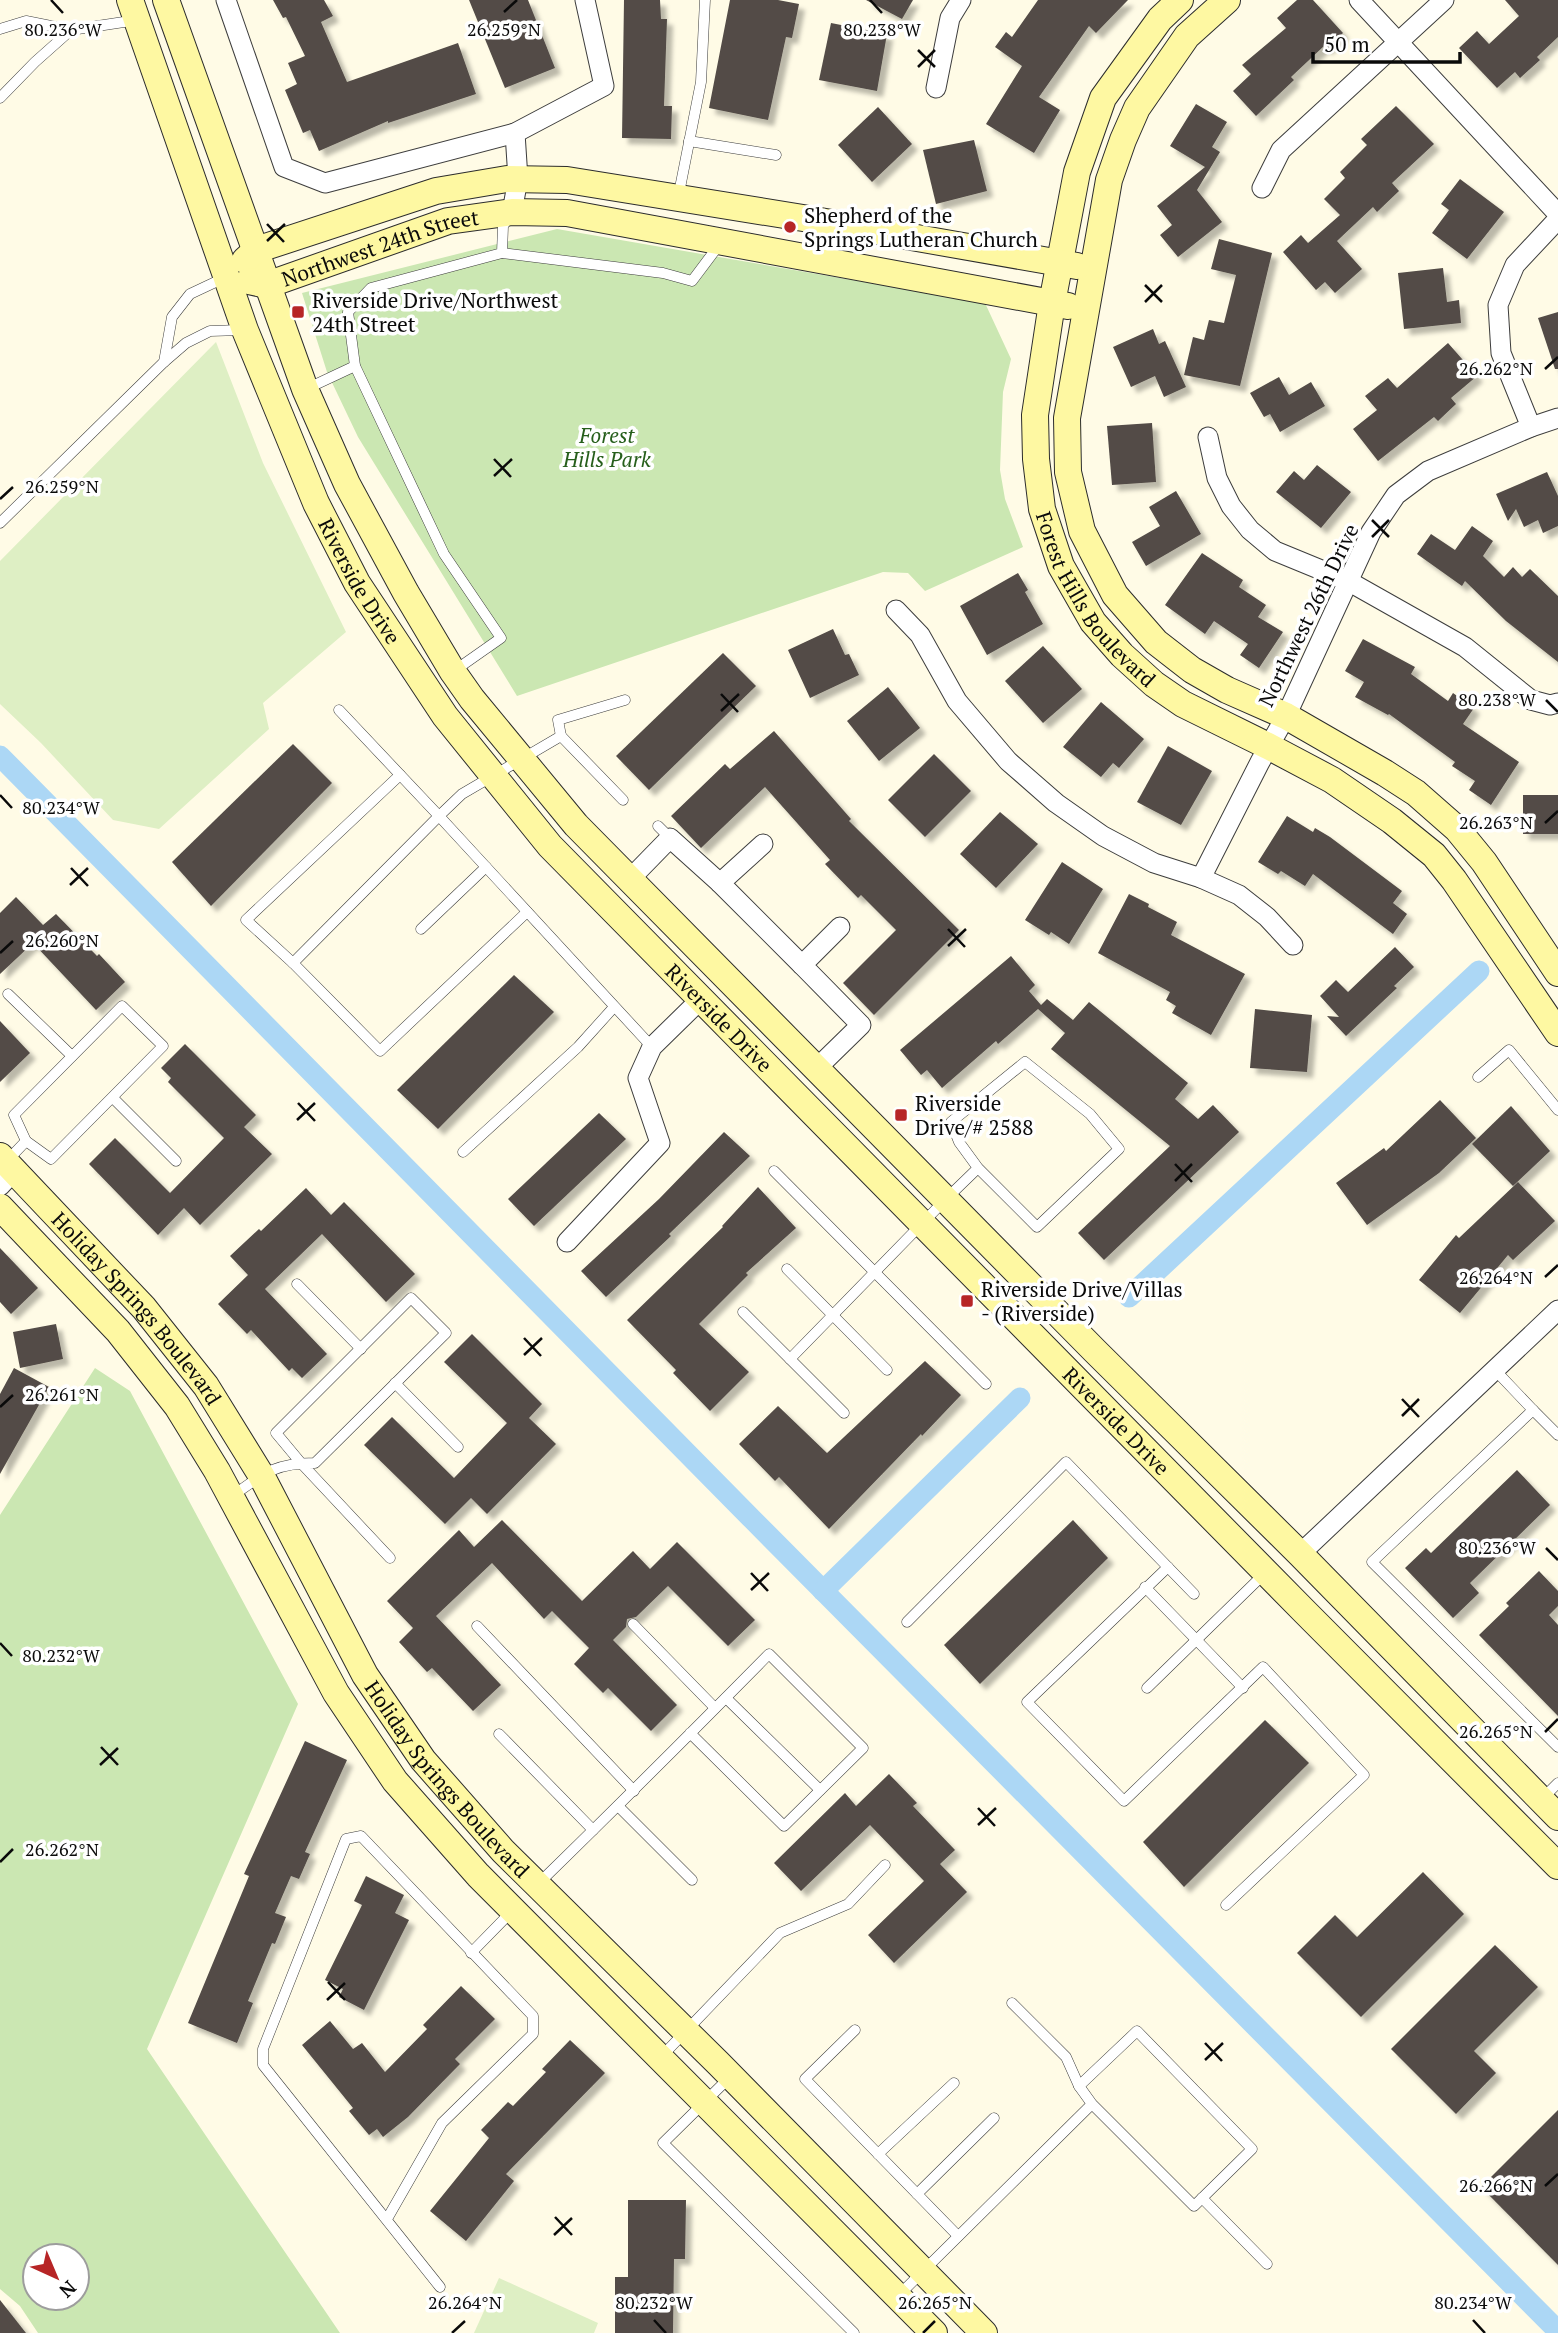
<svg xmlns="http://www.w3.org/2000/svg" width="1558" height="2333" font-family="'PT Serif',serif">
	<defs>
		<filter id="shadow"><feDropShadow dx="6" dy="6" stdDeviation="2" flood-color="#0004"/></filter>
	</defs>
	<rect width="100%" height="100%" fill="#fffbe6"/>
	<g fill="#cbe7b2" fill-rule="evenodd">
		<path d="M557,229l428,74 26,56 -8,33 -3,78 5,29 18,48 -98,44 -17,-18 -25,-1 -366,124 -159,-259 -31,-65 -25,-79z"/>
		<path d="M95,1368l35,23 168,313 -151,345 193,284h-302l-18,-27 -20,-17v-774zM77,2256v42h-42v-42z"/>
	</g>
	<g fill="#deefc4">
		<path d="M216,342l47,121 83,169 -83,71 6,26 -110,100 -46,-9 -72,-77 -41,-39v-143z"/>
		<path d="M499,2278l99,45 -4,10h-120z"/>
	</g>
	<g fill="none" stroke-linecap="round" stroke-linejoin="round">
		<g stroke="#acd7f5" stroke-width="21">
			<path d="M0,756l753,764 805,811"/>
			<path d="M1129,1297l350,-326"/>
			<path d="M823,1591l197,-193"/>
		</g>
	</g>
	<g fill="#524b46" filter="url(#shadow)">
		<path d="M273,0h51l9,16 -12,6 26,60 111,-39 18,51 -88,29v-2l-69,30 -9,-21 -7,3 -18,-43 12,-6 -9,-21 17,-7 -19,-39 -3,1z"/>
		<path d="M469,0h59l27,68 -50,20z"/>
		<path d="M624,0h36l1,19h6l-3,87h8l-1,33 -49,-1z"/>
		<path d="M730,0h48l21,4 -7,34 -6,-1 -18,83 -59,-12z"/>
		<path d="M866,0h47l-11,19z"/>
		<path d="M1038,0h90l-32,33 -7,-7 -50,71 21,13 -26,43 -48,-29 36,-58 -27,-19 11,-15 6,5z"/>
		<path d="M1297,0h16l30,33 -17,16 -2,-3 -33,31 3,3 -38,36 -23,-25 18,-17 -9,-9 44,-37 -9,-10z"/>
		<path d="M1505,0h53v37l-21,20 3,3 -20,18 -5,-6 -18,16 -38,-40 18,-17 12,13 30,-28z"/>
		<path d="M831,23l56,11 -10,57 -58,-11z"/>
		<path d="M1196,104l31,18 -15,25 8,5 -23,38 25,32 -44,35 -18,-22 12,-10 -15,-19 48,-39 -35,-21z"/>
		<path d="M1396,106l38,38 -42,39 7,8 -22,21 -4,-5 -36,34 25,28 -27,24 -10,-11 -9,8 -33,-38 18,-17 7,8 32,-28 -16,-16 21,-21 -5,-6 27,-27 -6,-6z"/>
		<path d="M878,107l34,37 -40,38 -34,-37z"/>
		<path d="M974,140l13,51 -51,13 -13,-54z"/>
		<path d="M1460,179l44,33 -37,47 -35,-26 17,-23 -8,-6z"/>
		<path d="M1219,239l53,14 -32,133 -56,-11 9,-38 11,3 5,-20 15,3 12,-48 -25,-6z"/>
		<path d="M1443,268l4,34 12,-2 2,23 -57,6 -6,-56z"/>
		<path d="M1558,312v57h-3l-17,-51z"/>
		<path d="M1153,329l6,15 6,-3 21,46 -22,10 -9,-21 -24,11 -18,-40z"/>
		<path d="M1448,343l29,33 -26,22 5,6 -18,17 -4,-4 -56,44 -25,-32 24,-19 -12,-14 23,-18 9,10z"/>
		<path d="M1279,377l10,18 22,-13 14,24 -45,26 -10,-18 -6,3 -14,-24z"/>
		<path d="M1152,423l4,59 -44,3 -5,-59z"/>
		<path d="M1317,465l34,27 -30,36 -45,-36 18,-21 10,9z"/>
		<path d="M1547,472l11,24v30l-15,7 -5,-13 -14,7 -8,-18 -8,12 -12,-27z"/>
		<path d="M1176,491l25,43 -55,32 -14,-24 28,-16 -11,-19z"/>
		<path d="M1472,526l21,15 -10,15 21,21 9,-10 9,10 8,-8 28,27v66l-52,-41 -41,-40 -3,5 -45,-32 14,-20 24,16z"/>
		<path d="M1202,553l41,27 -4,7 27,18 -8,12 25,15 -24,36 -19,-13 8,-11 -34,-23 -9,13 -40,-29z"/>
		<path d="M1018,573l10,17 -3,2 18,32 -56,31 -27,-49z"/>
		<path d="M833,629l12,26 4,-1 10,21 -49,23 -22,-48z"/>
		<path d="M1363,639l52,28 -4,7 37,27 5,-8 21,15 -11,16 56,38 -28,43 -22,-15 6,-9 -23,-15 3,-4 -66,-48 -1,1 -33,-18 9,-15 -19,-11z"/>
		<path d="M1043,646l39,43 -39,34 -38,-42z"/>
		<path d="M723,653l33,33 -107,104 -33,-34z"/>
		<path d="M888,687l32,41 -41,33 -32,-40z"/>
		<path d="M1101,702l43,37 -25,29 -6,-5 -12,14 -38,-30z"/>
		<path d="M774,731l77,88 -2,2 110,109 -85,85 -31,-32 53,-53 -35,-35 -3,3 -33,-34 5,-4 -65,-73 -64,61 -30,-32 54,-52 5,5z"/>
		<path d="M293,744l39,39 -121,123 -39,-44z"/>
		<path d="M1168,746l44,25 -31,54 -44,-23z"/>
		<path d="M934,754l37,37 -46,46 -37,-37z"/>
		<rect x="1523" y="795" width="35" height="39"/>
		<path d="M1000,812l38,32 -42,44 -36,-34z"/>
		<path d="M1287,816l26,16 2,-4 15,9 72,54 -9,12 14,11 -14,20 -80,-60 -8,12 -24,-15 -3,3 -20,-12z"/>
		<path d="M1062,862l41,27 -34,55 -18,-12 -2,3 -24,-15z"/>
		<path d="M1129,894l20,10 -1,3 29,15 -6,13 74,39 -34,61 -39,-22 4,-7 -10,-6 4,-8 -72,-39z"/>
		<path d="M16,897l27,28 13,-11 41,42 2,-2 26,28 -29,28 -63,-67 -33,31v-61z"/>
		<path d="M1395,947l19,20 -20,19 3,2 -51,48 -19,-20 12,1 -19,-21 16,-16 12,12z"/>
		<path d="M1011,956l24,29 -6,6 12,14 6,-6 26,21 16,-18 99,81 -13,16 23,20 15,-14 26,27 -135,128 -26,-27 92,-87 -119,-97 14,-16 -27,-24 -40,35 -2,-3 -54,47 -15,-18 -6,5 -21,-25z"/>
		<path d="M514,975l40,37 -116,117 -41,-39z"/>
		<path d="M1255,1009l57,6 -5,57 -57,-4z"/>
		<path d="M0,1021l30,32 -30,29z"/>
		<path d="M185,1044l71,71 -12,12 28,27 -72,71 -16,-17 -26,27 -69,-71 26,-26 55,55 54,-55 -56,-56 3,-4 -10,-10z"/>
		<path d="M1440,1100l36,38 -37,35 -72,52 -31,-42 48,-35 2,3z"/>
		<path d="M1511,1106l39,45 -37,35 -41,-42z"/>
		<path d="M599,1113l27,26 -92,87 -26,-27z"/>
		<path d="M724,1132l26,24 -81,78 2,2 -65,61 -25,-26 78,-72z"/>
		<path d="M1518,1182l37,39 -42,39 -5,-5 -48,58 -41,-33 37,-45 3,3z"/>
		<path d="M758,1187l38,41 -50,45 2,2 -49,49 50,48 -39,39 -37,-38 3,-3 -49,-50 96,-93 -1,-1z"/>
		<path d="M306,1188l25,27 13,-13 71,72 -29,28 -64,-68 -57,55 62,65 -25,24 -10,-10 -3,3 -38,-41 -4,4 -29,-30 30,-29 -18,-19 29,-27 2,2z"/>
		<path d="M0,1248l38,40 -27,26 -11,-12z"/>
		<path d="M56,1324l7,35 -43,9 -7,-36z"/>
		<path d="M472,1334l70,70 -13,14 27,26 -69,70 -16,-16 -26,26 -81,-79 28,-28 62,61 53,-55 -63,-61z"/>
		<path d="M925,1361l36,34 -39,41 -1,-2 -92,95 -50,-52 -4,4 -36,-37 39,-38 49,47z"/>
		<path d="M14,1368l35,19 -49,87v-80z"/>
		<path d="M1517,1470l33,35 -80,78 9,10 -26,25 -48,-50 21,-20 5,5z"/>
		<path d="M502,1520l80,81 51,-50 17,18 27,-27 78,78 -27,26 -60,-60 -32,31 -9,2 -1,8 -13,13 64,65 -26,26 -43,-43 -5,5 -29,-29 15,-16 -37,-37 -8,8 -52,-56 -56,53 65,69 -28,26 -41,-43 -5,4 -28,-30 14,-14 -26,-27 72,-71 15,17z"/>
		<path d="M1073,1520l35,38 -128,126 -36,-39z"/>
		<path d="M1539,1571l19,20v15l-9,9 9,10v91l-79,-81 30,-29 -3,-3z"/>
		<path d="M1265,1720l44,43 -125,124 -41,-45z"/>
		<path d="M305,1741l42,19 -42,92 5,2 -11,25 -8,-3 -16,37 11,4 -11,27 -3,-1 -24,58 5,2 -16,40 -49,-20 61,-147 -5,-2z"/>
		<path d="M889,1774l28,29 -4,3 42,44 -15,14 27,28 -73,71 -26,-28 56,-54 -54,-56 -69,66 -27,-28 71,-70 11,13z"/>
		<path d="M1423,1872l41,42 -103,103 -64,-64 38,-38 22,22z"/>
		<path d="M366,1876l38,19 -9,18 14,7 -45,90 -25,-13 4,-8 -18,-9 37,-75 -8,-4z"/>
		<path d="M1495,1945l43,42 -64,64 22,22 -40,41 -65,-65z"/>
		<path d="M461,1986l34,33 -40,40 5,5 -52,53 -25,20 -6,-8 -8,6 -20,-24 4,-3 -51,-63 28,-24 23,28 9,-6 23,29 42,-43 -4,-4z"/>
		<path d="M570,2040l35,33 -99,101 8,7 -48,60 -36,-30 59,-73 -8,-8 27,-28 5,4 33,-34 -4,-3z"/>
		<path d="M1558,2110v155l-77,-78z"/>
		<path d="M628,2200h58l-1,59h-11l-1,74h-58v-56h13z"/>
		<path d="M0,2300l26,33h-26z"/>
	</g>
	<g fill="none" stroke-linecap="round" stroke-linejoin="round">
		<defs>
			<g id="lane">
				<path d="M0,29l26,-8 45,9 66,-10"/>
				<path d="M0,98l35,-36 36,-32"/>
				<path d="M689,141l87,14"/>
				<path d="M678,198l23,-116 4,-82"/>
				<path d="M502,253l161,20 29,8 27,-36"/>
				<path d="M164,362l22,-19 24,-12 31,-1"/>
				<path d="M306,389l49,-23"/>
				<path d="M0,523l164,-161 8,-45 18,-23 34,-16"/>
				<path d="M454,671l47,-33 -57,-84 -89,-188 -7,-54 23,-24 131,-35 1,-27 7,-11"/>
				<path d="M339,710l100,106 -146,147 87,88 147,-139"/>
				<path d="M561,736l-3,-16 67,-20"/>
				<path d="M623,800l-62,-64 -99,58 -23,22 213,231"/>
				<path d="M658,826l12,12"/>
				<path d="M421,929l65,-62"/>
				<path d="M293,963l-47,-43 154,-145"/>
				<path d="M8,994l64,62"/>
				<path d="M122,1006l41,40 -112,113 -25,-18 -12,-26z"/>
				<path d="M1478,1077l31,-27 49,60"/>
				<path d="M113,1098l63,63"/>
				<path d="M463,1152l115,-105 36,-40"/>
				<path d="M6,1162l20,-21"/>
				<path d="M774,1171l212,213"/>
				<path d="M787,1269l100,101"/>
				<path d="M297,1284l64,65"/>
				<path d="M743,1312l47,47 156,-160 32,-31 59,59 82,-78 -29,-35 -65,-52 -74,60 8,20 19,26"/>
				<path d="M790,1359l54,54"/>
				<path d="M1495,1370l38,40 -161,152 186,185"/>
				<path d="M395,1383l63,64"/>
				<path d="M1533,1410l25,25"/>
				<path d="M231,1497c32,-23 43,-34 84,-34l131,-130 -35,-35 -135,135 25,30 89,95"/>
				<path d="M1168,1567l-141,135 97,99 139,-134 101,108 -138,130"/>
				<path d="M1145,1587l98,101"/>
				<path d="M907,1622l159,-160 128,132"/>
				<path d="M633,1624l82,84"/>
				<path d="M477,1626l157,165"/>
				<path d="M1147,1688l117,-114"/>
				<path d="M726,1698l94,92"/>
				<path d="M499,1734l94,96"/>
				<path d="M1541,1800l17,-17"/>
				<path d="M618,1806l74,74"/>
				<path d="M538,1884c78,-76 155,-153 231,-230l94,94 -79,78 -94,-93"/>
				<path d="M471,1953l41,-42"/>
				<path d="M1012,2003l54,54 13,29"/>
				<path d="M855,2030l-50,49 153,157"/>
				<path d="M662,2056l118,-123 68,-29 37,-39"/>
				<path d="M730,2077l-67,66 191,190"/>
				<path d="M878,2154l76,-71"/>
				<path d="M917,2194l77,-76"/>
				<path d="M1202,2198l65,66"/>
				<path d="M387,2219l55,-96 91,-89v-18l-172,-180 -15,3 -83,210v16l177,222"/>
				<path d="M898,2296l194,-192 102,102 58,-57 -115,-118 -58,55 13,18"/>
			</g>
			<g id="street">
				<path d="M226,0l58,167 41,16 190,-50 89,-47 -19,-86"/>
				<path d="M1359,0l199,214"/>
				<path d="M936,88l14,-70 11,-18"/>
				<path d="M1262,188l19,-38 163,-150"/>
				<path d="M512,212l6,-33 -3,-46"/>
				<path d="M1531,427l-30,-74 -3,-48 17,-40 43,-46"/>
				<path d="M1208,437l9,41 14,28 19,24 25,21 73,30 117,66 66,53 19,5 8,-2"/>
				<path d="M896,610l24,25 37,66 51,60 48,42 47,33 51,27 47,15 38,17 28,22 26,28"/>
				<path d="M763,844l-43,39 82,82"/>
				<path d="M1201,878l59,-116 26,-46 85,-184 25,-37 32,-24 103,-44 27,-9"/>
				<path d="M630,879l40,-41 50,45"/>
				<path d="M817,1068l44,-43 -59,-60 38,-38"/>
				<path d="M0,1186l14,-15"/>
				<path d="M567,1242l93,-99 -22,-65 14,-31 49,-48"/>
				<path d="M1300,1554l258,-244"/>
			</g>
			<g id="secondary">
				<path id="s1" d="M130,0l115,330 71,173 41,80 88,133 105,130 755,766 253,254"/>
				<path d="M166,0l139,389 42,95 59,109 47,79 19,27 104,126 519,526 205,203 258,263"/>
				<path id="s2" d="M1180,0l-20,19 -57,79 -26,74 -25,131 -17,112 1,44 6,50 19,57 32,56 29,33 32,29 29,20 85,42 64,34 60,41 42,34 20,25 104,153"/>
				<path d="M1227,0l-40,36 -50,72 -14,32 -14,40 -42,238 1,54 14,59 33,64 41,47 36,28 35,20 59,26 99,57 31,20 41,36 27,33 74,111"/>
				<path d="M245,260l11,-10 180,-59 71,-12 60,1 236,38 274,48"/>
				<path id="s3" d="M249,281l18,4 181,-64 64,-9 55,1 501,93"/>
				<path id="s4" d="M0,1156l144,152 62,78 55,89 104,200 58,85 80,91 216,213 265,269"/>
				<path d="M0,1207l118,124 59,75 40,65 119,222 59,88 83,94 456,458"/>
			</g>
		</defs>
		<use href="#lane" stroke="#3d3d3d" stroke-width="11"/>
		<use href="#street" stroke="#3d3d3d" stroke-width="21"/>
		<use href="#secondary" stroke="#2c2c2c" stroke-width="28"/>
		<use href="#lane" stroke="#fff" stroke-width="10"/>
		<use href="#street" stroke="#fff" stroke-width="19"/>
		<use href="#secondary" stroke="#fef8a2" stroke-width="26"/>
	</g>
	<path fill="none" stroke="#0a0a0a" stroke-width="2.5" d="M51,0l12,13M870,0l12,13M504,12l13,-12M918,50l17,17M918,67l17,-17M267,224l17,18M267,241l18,-17M1145,285l17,17M1145,302l17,-17M1545,369l13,-12M494,459l17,18M494,476l18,-17M0,499l13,-12M1372,520l17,17M1372,537l17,-17M721,694l17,18M1546,700l12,12M721,711l18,-17M0,795l12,13M1545,823l13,-12M71,868l17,18M70,885l18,-17M948,929l17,18M948,946l18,-17M0,953l13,-12M298,1103l17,18M297,1120l18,-17M1175,1164l17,18M1175,1181l17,-17M1545,1277l13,-12M524,1338l17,18M524,1355l18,-17M1402,1399l17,18M0,1407l13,-12M1402,1416l17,-17M1546,1548l12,12M751,1573l17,18M751,1590l18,-17M0,1643l12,13M1545,1732l13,-13M101,1747l17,18M100,1765l18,-17M978,1808l17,18M978,1825l18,-17M0,1862l13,-13M328,1982l17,18M327,2000l18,-17M1205,2043l17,18M1205,2060l18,-17M1545,2186l13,-12M555,2217l17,18M554,2235l18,-17M654,2320l12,13M1473,2320l12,13M452,2333l13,-12M923,2333l12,-12"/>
	<g fill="#b72526" stroke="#fff" stroke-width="2.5">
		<circle cx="790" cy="227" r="7"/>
		<rect x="291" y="305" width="14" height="14" rx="3.5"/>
		<rect x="894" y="1108" width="14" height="14" rx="3.5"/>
		<rect x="960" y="1294" width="14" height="14" rx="3.5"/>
	</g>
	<g text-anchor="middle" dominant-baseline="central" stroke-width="7" stroke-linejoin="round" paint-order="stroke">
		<g font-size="21" fill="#0a0a0a" stroke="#fff" text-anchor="start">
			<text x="804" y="215">Shepherd of the<tspan x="804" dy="24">Springs Lutheran Church</tspan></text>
			<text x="312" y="300">Riverside Drive/Northwest<tspan x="312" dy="24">24th Street</tspan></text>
			<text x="915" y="1103">Riverside<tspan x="915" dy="24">Drive/# 2588</tspan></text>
			<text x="981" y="1289">Riverside Drive/Villas<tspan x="981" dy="24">- (Riverside)</tspan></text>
		</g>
		<g font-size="21" fill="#0a0a0a" stroke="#fff">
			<text stroke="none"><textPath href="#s3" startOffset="138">Northwest 24th Street</textPath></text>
			<text stroke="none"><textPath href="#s1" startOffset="626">Riverside Drive</textPath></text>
			<text stroke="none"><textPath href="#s2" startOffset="651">Forest Hills Boulevard</textPath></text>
			<text transform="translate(1308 615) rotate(-64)">Northwest 26th Drive</text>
			<text stroke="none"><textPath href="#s1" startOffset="1194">Riverside Drive</textPath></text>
			<text stroke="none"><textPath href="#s4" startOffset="205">Holiday Springs Boulevard</textPath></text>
			<text stroke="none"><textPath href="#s1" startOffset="1760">Riverside Drive</textPath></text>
			<text stroke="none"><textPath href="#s4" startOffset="772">Holiday Springs Boulevard</textPath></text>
		</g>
		<g font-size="21" font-style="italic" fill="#275f1c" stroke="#fff">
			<text x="607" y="435">Forest<tspan x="607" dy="24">Hills Park</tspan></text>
		</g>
	</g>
	<g font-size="18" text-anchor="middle" fill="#0a0a0a" stroke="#fff" stroke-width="7" stroke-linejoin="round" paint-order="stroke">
		<text x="504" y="36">26.259°N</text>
		<text x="63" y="36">80.236°W</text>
		<text x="882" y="36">80.238°W</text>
		<text x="1496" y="375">26.262°N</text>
		<text x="62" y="493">26.259°N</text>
		<text x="1497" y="706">80.238°W</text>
		<text x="61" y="814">80.234°W</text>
		<text x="1496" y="829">26.263°N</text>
		<text x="62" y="947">26.260°N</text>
		<text x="1496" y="1284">26.264°N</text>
		<text x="62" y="1401">26.261°N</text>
		<text x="1497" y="1554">80.236°W</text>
		<text x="61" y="1662">80.232°W</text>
		<text x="1496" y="1738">26.265°N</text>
		<text x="62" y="1856">26.262°N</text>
		<text x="1496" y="2192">26.266°N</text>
		<text x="654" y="2309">80.232°W</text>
		<text x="1473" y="2309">80.234°W</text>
		<text x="465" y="2309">26.264°N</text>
		<text x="935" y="2309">26.265°N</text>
	</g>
	<g transform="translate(56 2277) rotate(136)"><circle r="33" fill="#ffffff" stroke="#9d9d9d" stroke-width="2"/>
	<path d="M0-5L12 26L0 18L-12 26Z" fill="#b72526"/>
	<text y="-10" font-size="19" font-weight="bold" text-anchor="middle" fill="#0a0a0a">N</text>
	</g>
	<path d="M1313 52v10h147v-10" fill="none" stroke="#0a0a0a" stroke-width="3.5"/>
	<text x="1324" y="52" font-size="21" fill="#0a0a0a" stroke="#ffffff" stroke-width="5" paint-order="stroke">50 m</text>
</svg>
